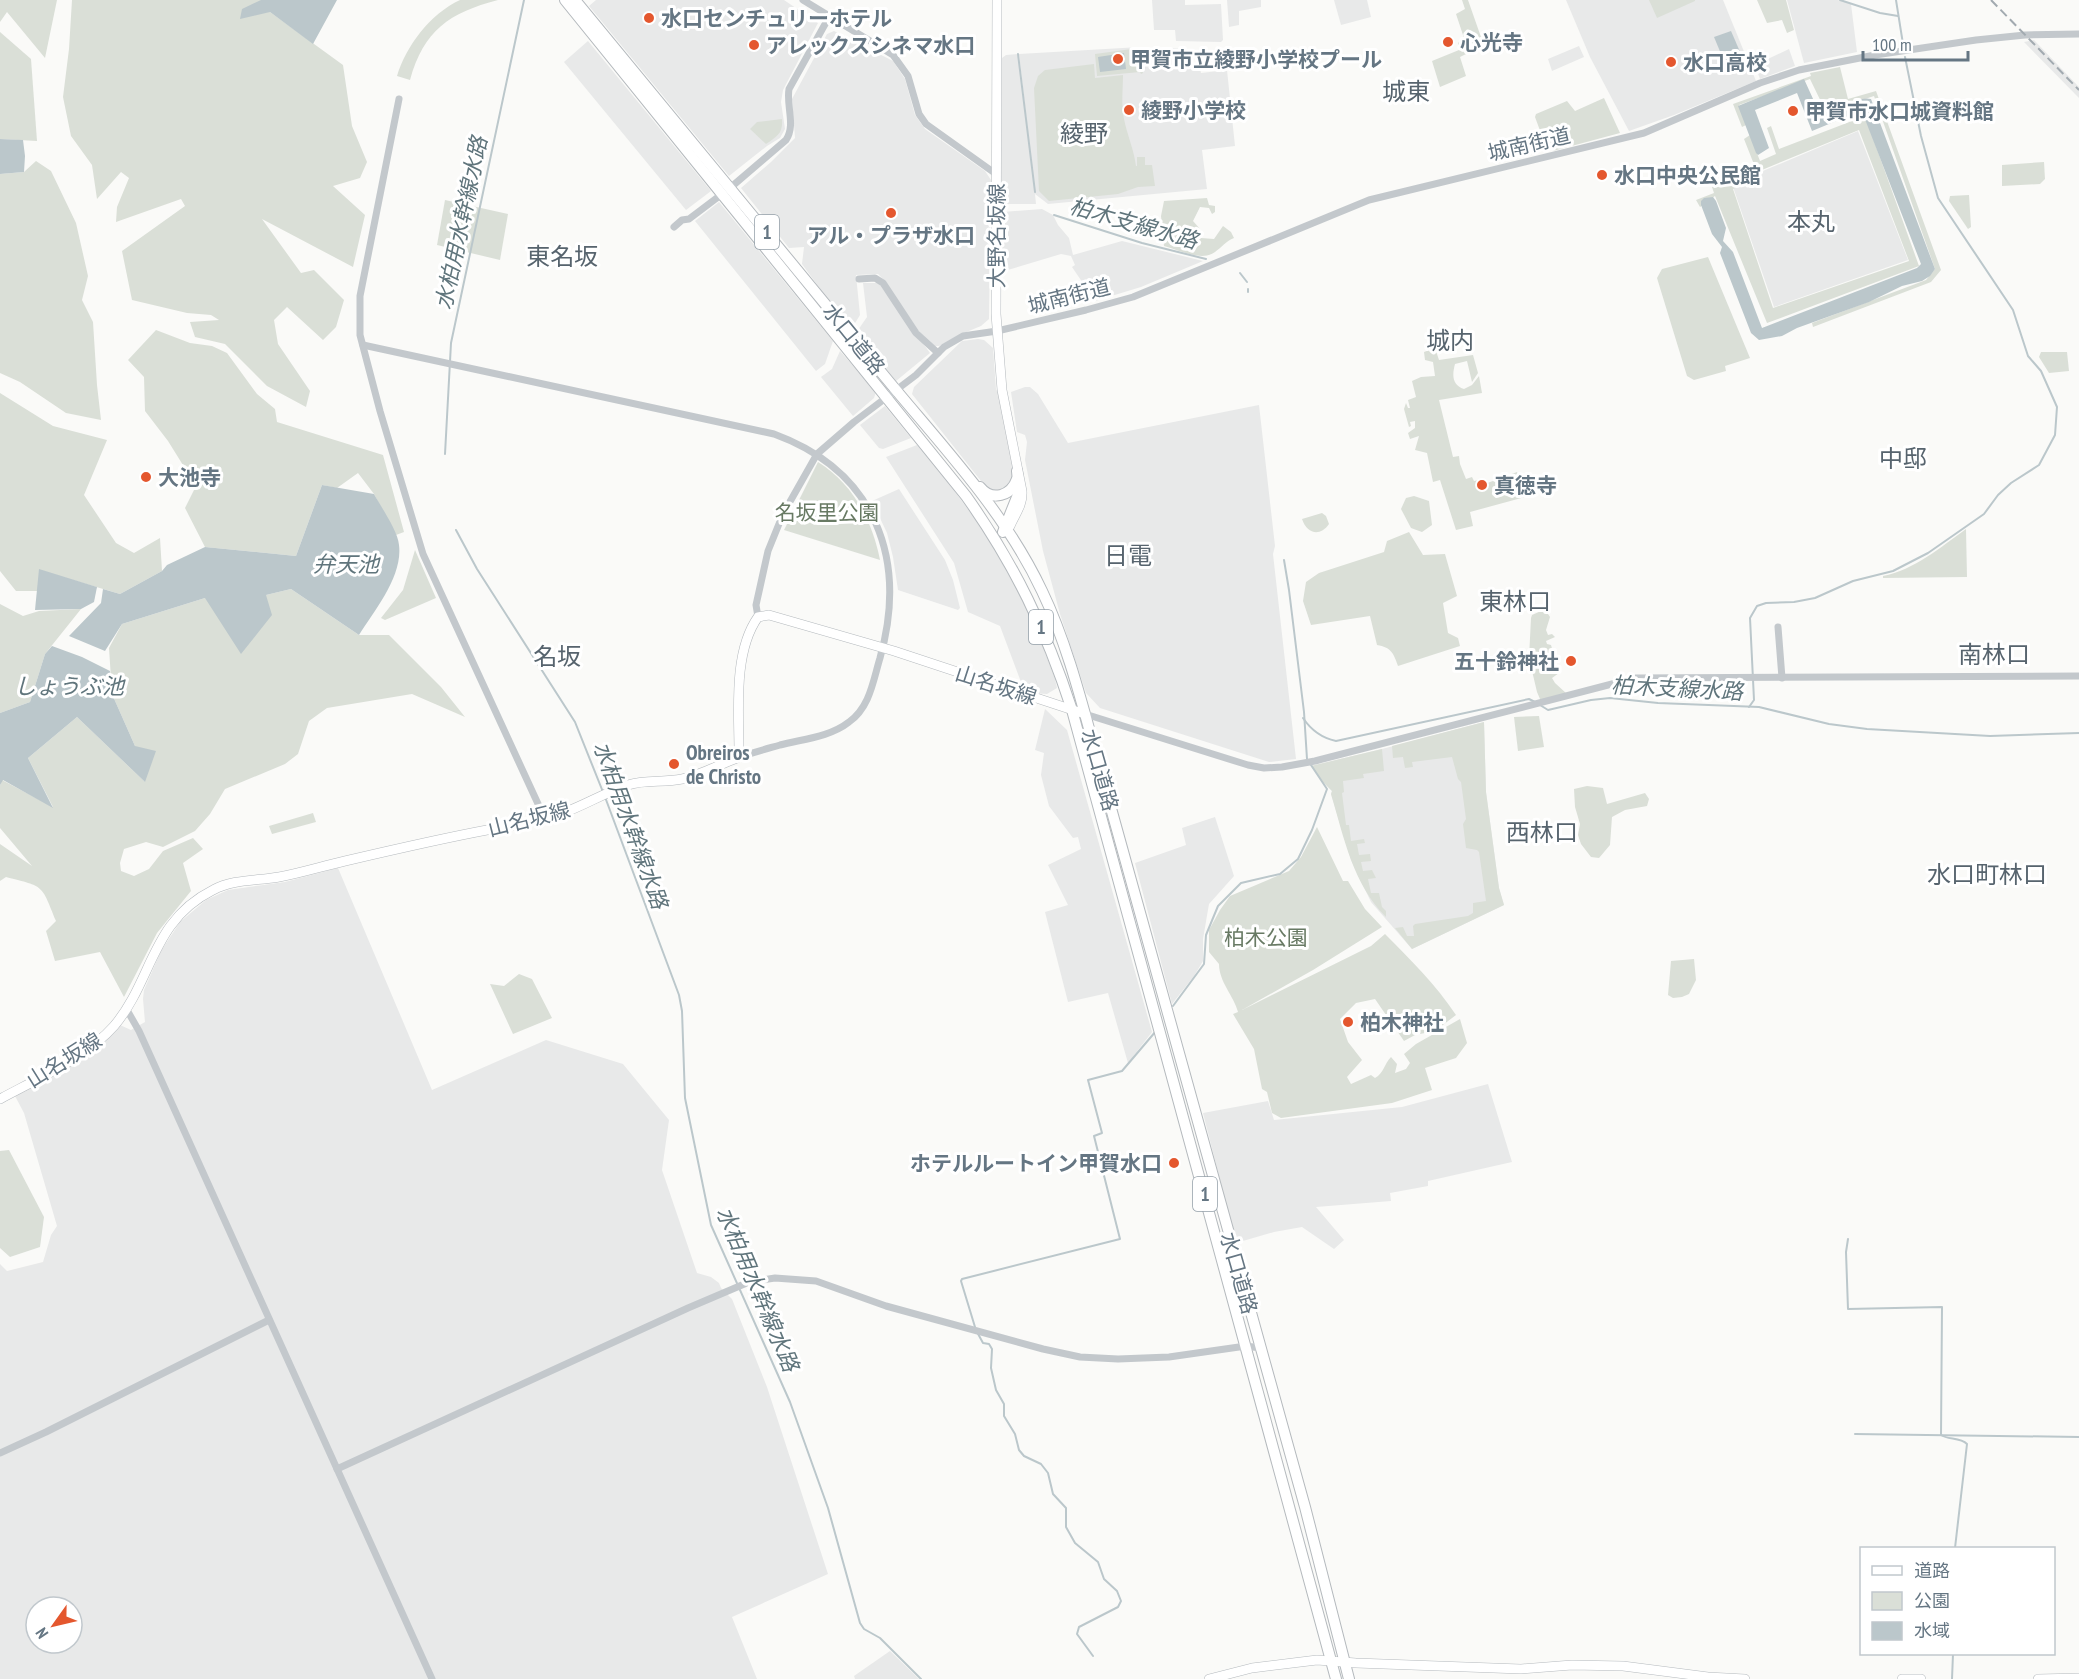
<svg xmlns="http://www.w3.org/2000/svg" width="2079" height="1679" font-family="'PT Sans Narrow','Noto Sans JP',sans-serif">
	<rect width="100%" height="100%" fill="#fafaf8"/>
	<g fill="#e8e9e9" fill-rule="evenodd">
		<path d="M596,0h188l34,23 -35,67 -2,12 4,27 -5,9 -13,8 -38,30 -140,-170z"/>
		<path d="M1152,0h33v5l36,-1 2,36 -2,2 -45,-1 -1,-11h-21z"/>
		<path d="M1227,0h34v7l-22,4v14l-10,2z"/>
		<path d="M1334,0h33l4,17 -30,8z"/>
		<path d="M1566,0h157l33,81 -82,34 -45,16 -39,-74z"/>
		<path d="M1787,0h51l13,4 6,48 -53,11z"/>
		<path d="M834,31l59,30 12,18 10,36 10,14 60,42 6,9 -2,139 -8,7 -22,9 -20,11h-4l-17,-16 -33,-49 -7,-7 -22,1 4,40 -8,13 -26,-31 -24,-33 2,-17 -15,1 -48,-60 30,-26 24,-24 -3,-39 35,-65z"/>
		<path d="M2034,40l45,47v11l-55,-56z"/>
		<path d="M588,41l123,150 -25,19 -122,-148z"/>
		<path d="M1579,46l5,11 -32,14 -4,-12z"/>
		<path d="M1140,47l18,1 3,4h7l2,-4 20,1 4,20 6,-1 1,5 26,-3 8,76 -33,4 5,39 -159,15 -13,-10 1,10h-35l1,-146 4,-3 12,-1 16,129 -15,-129z"/>
		<path d="M1789,49l6,17 -35,13 -5,-14z"/>
		<path d="M1858,131l50,129 -134,47 -42,-123z"/>
		<path d="M719,202l114,139 -8,23 -9,7 -121,-150z"/>
		<path d="M1042,209l11,6 5,10 11,13 4,17 49,-14 81,20 -62,26 -46,14 -23,-34 3,-2 -4,-9 -10,-2 -60,18 2,-60z"/>
		<path d="M863,283h14l3,2 50,68 -34,28 -40,-48 11,-16z"/>
		<path d="M978,339l6,1 9,8 3,41 5,9 14,75 -2,9 -11,9h-13l-77,-97 2,-7 48,-46z"/>
		<path d="M840,351l36,41 -2,6 -21,18 -32,-39 11,-8z"/>
		<path d="M1025,387h5l8,7 30,49 191,-38 16,141 -2,8 23,205 -27,3 -169,-54 -14,-15 -26,-79 -17,-63 -18,-91 2,-18 -2,-7 -8,-3 -6,-40z"/>
		<path d="M885,406l26,32 -28,11 -4,-1 -19,-23z"/>
		<path d="M917,445l19,21 48,65 23,36 23,45 25,67 2,9 -10,6 -17,-1 -6,-3 -24,-64 -32,-14 -14,-49 -68,-106z"/>
		<path d="M899,489l46,71 8,20 7,28 -2,2 -60,-20 -5,-33 -6,-24 -15,-32z"/>
		<path d="M1045,709l22,21 85,302 -24,31 -20,-70 -40,9 -23,-90 23,-7 -20,-40 33,-16 -3,-12 -5,1 -24,-32 -8,-31 3,-22 -9,-3z"/>
		<path d="M1484,722l2,70 13,96 5,17 -92,44 -41,-47 -20,-42 -20,-66 1,-3 -8,-8 -13,-17 71,-17z"/>
		<path d="M1215,817l19,59 -25,28 -6,35v22l-9,15 -22,28 -37,-141 51,-18 -4,-17z"/>
		<path d="M338,868l94,222 114,-50 77,24 46,56 -7,50 35,103 14,4 8,6 2,5 11,11 35,88 61,187 -96,43 25,62h-757v-415l7,7 36,-9 8,-27 6,-9 -33,-113 -9,-17 89,-53 16,-18 11,5 14,-8 -2,-23 1,-9 17,-39 19,-29 26,-22 22,-10 57,-8zM36,1607h36v36h-36z"/>
		<path d="M1488,1084l24,78 -84,19v5l-38,7 1,8 -75,6 28,33 -10,9 -32,-22 -28,5 -38,11 -33,-130 65,-12 6,19 128,-13z"/>
		<path d="M890,1651l29,28h-64l-1,-3z"/>
	</g>
	<g fill="#dadfd7">
		<path d="M0,0h57l-12,58 -38,-46 -7,10z"/>
		<path d="M72,0h189l9,12 73,53 9,61 15,36 -7,16 -27,8 32,29 -12,52 -91,-48 39,54 13,-3 30,30 -8,27 -13,13 -36,-33 -13,13 4,24 32,47 -4,16 -39,-21 -42,-42 -30,-7 -5,-15 29,-2 -8,-5 -24,-2 -55,-13 -10,-49 63,-45 -4,-7 -65,23 1,-15 12,-29 -8,-6 -24,27 -5,-34 -21,-29 -8,-39 6,-48z"/>
		<path d="M460,0h38c-49,13 -74,30 -88,80l-13,-4c9,-30 33,-62 63,-76z"/>
		<path d="M1462,0h6l14,40 -16,6 2,7 -8,4 6,19 -26,11 -8,-26 27,-11 -1,-7 6,-5 -8,-24 9,-5z"/>
		<path d="M1649,0h46v1l-38,17z"/>
		<path d="M1757,0h29l8,30 -7,3 -5,-13 -15,3z"/>
		<path d="M0,32l31,27 6,82 -37,-2z"/>
		<path d="M1139,48l4,25 -2,1 -1,-2 -43,4 -2,-22z"/>
		<path d="M1094,64l1,14 28,-3c0,14 -2,30 1,44 3,15 10,31 12,47h1v-9h8v8h7l3,21 -17,1 -20,7 -69,7 -10,-10 -5,-103 4,-12 7,-6z"/>
		<path d="M1840,67l8,32 28,-8 65,179 -10,12 -118,45 -1,-4 114,-43 9,-11 -61,-173 -48,16 -16,-33 -71,26 7,20 -4,2 -9,-23 78,-28 -1,-3z"/>
		<path d="M1604,98l16,35 -67,18 -3,-9 -5,2 -10,-27 1,-3 31,-13 8,10z"/>
		<path d="M1865,116l54,150 -152,57 -52,-127 -15,11 -4,-7 18,-7 -2,-6 37,-11 2,6 -18,7 40,119 136,-47 -50,-131 -102,42 -13,-33 6,-4 10,26 16,-7 -9,-26 4,-2 8,23z"/>
		<path d="M782,119c1,14 -4,17 -16,25l-16,-15 7,-7z"/>
		<path d="M36,161l15,10 25,52 12,53 -6,24 11,22 4,63 4,35 -35,-7 -46,-31 -20,-9v-199l24,-2z"/>
		<path d="M2044,162l1,17 -5,5 -38,2v-21z"/>
		<path d="M1969,195l2,32 -3,2 -19,-28 1,-5z"/>
		<path d="M1207,198l2,7 6,1v6l-3,2 -3,-6 -9,-1 -7,14 7,8 1,9 13,1 9,-13 8,6 3,6c-8,3 -12,9 -19,14 -13,10 -36,-2 -51,-6l-3,-30 3,-15z"/>
		<path d="M445,200l63,14 -8,46 -63,-15z"/>
		<path d="M1708,257l42,101 -25,8 1,5 -32,9 -7,-4 -30,-98 5,-9z"/>
		<path d="M156,330l34,13 22,3 15,7 30,41 18,15 2,13 106,33 21,77 -8,3 -22,-41 -16,-21 -21,15 -15,-3 -26,71 -91,-9 -20,-39 11,-22 -28,-45 -23,-30 -1,-34 -16,-17z"/>
		<path d="M1435,348l4,12 34,-5 5,18 -6,9 -5,-21 -12,3c-3,11 -3,21 9,25l8,-4 7,-9 3,17 -43,7 14,57 6,-1 1,8 6,15 6,-2 2,4 5,-1 3,5 35,-13 8,25 -55,15 3,14 -17,4 -16,-50 -7,2 -6,-29 -12,-3 4,-14 -9,3 -2,-6 7,-5v-7l-5,1 1,4 -2,1 -5,-18 2,-6 2,5h2l-2,-8 8,-3 -4,-16 9,-4 14,-1 -2,-14 -8,-2 -1,-8z"/>
		<path d="M2041,352h26l2,19 -20,2 -10,-16z"/>
		<path d="M0,393l53,33 54,14 -23,55 32,48 18,10 26,-15 2,33 -42,23 -81,-24v21h-23l-16,-20z"/>
		<path d="M818,462c35,22 54,58 62,98l-96,-30z"/>
		<path d="M1414,496l15,5 3,24 -10,7 -11,-4 -10,-19 5,-11z"/>
		<path d="M1322,513l4,3 3,8c-9,13 -22,10 -27,-5z"/>
		<path d="M1966,529l1,48 -84,1v-2c31,-6 58,-29 83,-47z"/>
		<path d="M1409,532l14,23 22,-1 12,42 -14,7 5,30 10,5 2,8 -62,20c-4,-12 -7,-19 -21,-21l-7,-29 -59,9 -8,-24 3,-19 13,-9 65,-21 3,-11z"/>
		<path d="M415,550l21,48 -51,22 -4,-2 22,-28z"/>
		<path d="M291,589l68,46h30l52,52 24,30 -53,-23 -85,14 -18,13 -11,33 -13,10 -60,25 -15,25 -15,17 -32,16 -17,-5 -22,7 -4,14 1,8 13,5 15,-7 14,-18 30,-13 10,11 -20,14 8,28 -34,42 -33,64 -24,-45 -45,9 -9,-30 10,-10c-15,-37 -11,-34 -50,-44l-6,4v-37l32,22 -32,-38v-43l2,-5 51,27 -25,-49 49,-41 68,65 -10,-36 -23,-52 -3,-46 13,-24 83,-26 61,-3z"/>
		<path d="M0,604l23,12 16,-5 42,-2 -36,45 -15,48 -30,11z"/>
		<path d="M1541,611h5l4,6 -4,13 2,5 4,-1 3,3 -9,4 1,3 4,1 8,28 -7,5 3,5 12,11 -23,6 -4,-1 -3,-7 -8,-34 2,-40 1,-3z"/>
		<path d="M1539,716l5,31 -26,4 -4,-34z"/>
		<path d="M1484,722l2,70 13,96 5,17 -92,44 -17,-21 8,-1 4,9h7l-1,-10 2,-2 53,-8 5,-3v-10l13,-2 -7,-49 -2,-2 -11,-2 -3,-24 3,-5 -5,-37 -3,-3 -6,-22 -40,5 1,5 -8,1 -2,-11 -10,1 -1,-12z"/>
		<path d="M1382,749l2,22 -21,3 1,4 -21,3 1,11 -2,1 4,32h3l2,16 13,-2 1,4 -8,1 2,11 11,-1 1,7 -10,1 2,9 9,-1 4,8 -8,1 3,14h8l3,14 4,4v6c-33,-33 -42,-79 -55,-123l1,-3 -8,-8 -13,-17z"/>
		<path d="M1587,786l16,2 4,16 38,-11 4,6 -2,7 -22,4 -13,7 -2,28 -11,13 -8,-1 -10,-13 -3,-9 2,-11 -5,-17 -1,-18z"/>
		<path d="M313,813l3,9 -44,12 -3,-8z"/>
		<path d="M1317,827l26,54h5l17,28 17,18 -69,43 -71,40 129,-64 14,-12c26,26 51,51 71,81l-21,16 -20,4 -11,6 -29,-42 -19,4 -16,16 8,23 14,18 -15,17 4,7 20,-9 4,3c9,-5 9,-14 16,-21l6,7 -2,9 11,-4 4,-6 -6,-9 12,-10 44,-25 7,24 -11,15 -31,10 7,22 -40,13 -111,15 -9,-5 -5,-21 -5,-3 -8,-40 -21,-35 5,-2c-4,-16 -19,-30 -19,-48l-10,-12v-22l11,-20 10,-14 59,-25 12,-14z"/>
		<path d="M1694,959l2,21 -7,14 -7,3 -9,1 -5,-3 3,-34z"/>
		<path d="M519,974l13,5 20,39 -39,16 -23,-50 14,2z"/>
		<path d="M9,1150l35,67 -4,30 -30,10 -10,-9v-97z"/>
	</g>
	<g fill="#bbc7cb">
		<path d="M261,0h76l-24,44 -43,-32 -30,7 2,-10z"/>
		<path d="M1731,31l10,23 -17,7 -10,-24z"/>
		<path d="M1124,53l2,16 -26,3 -2,-15z"/>
		<path d="M1804,79l15,33c16,1 39,-17 52,-13l64,170 -5,7 -8,5 -20,5 -33,16 -72,26 -15,8 -23,4 -8,-7 -31,-80 2,-6 -10,-13 -11,-29v-4l3,-3 9,-1 3,4 10,27 -3,13 10,11 29,76 155,-60 4,-4 -58,-150 -5,-2 -46,19 -15,-38 -42,17 14,38 -11,7 -2,-2 -18,-47z"/>
		<path d="M0,139l23,1 2,16 -1,16 -24,2z"/>
		<path d="M322,485l52,9c7,13 24,37 25,51 4,31 -24,65 -40,90l-68,-46 -25,6 6,20 -31,39 -36,-56 -83,26 -17,27 -36,-15 32,-33 2,-14 17,5 42,-23 5,-6 38,-18 91,9z"/>
		<path d="M39,569l58,18 -3,15 -13,7 -46,1z"/>
		<path d="M52,646l30,11 28,14 2,23 23,52 21,5 -11,31 -68,-65 -49,41 25,50 -50,-28 -3,5v-72l30,-11 15,-48z"/>
	</g>
	<g fill="none" stroke-linecap="round" stroke-linejoin="round">
		<g stroke="#bbc7cb" stroke-width="2">
			<path d="M1840,0l40,13 18,3"/>
			<path d="M1896,0l7,44"/>
			<path d="M1018,54l17,138"/>
			<path d="M1054,215l88,28 64,16"/>
			<path d="M1240,273l7,9"/>
			<path d="M1248,289v3"/>
			<path d="M445,454l6,-111 73,-343"/>
			<path d="M456,530l21,39 98,153 28,70"/>
			<path d="M1540,705l8,5 43,-10 19,-2 48,5 101,4 70,17 38,5 123,7 89,-3"/>
			<path d="M1749,707l5,-7 -4,-82 7,-12 9,-3 28,-1 21,-4 38,-17 40,-10 35,-18 56,-39 14,-19 13,-12 28,-18 16,-30 2,-28 -16,-36 -13,-15 -15,-46 -75,-112 -17,-62 -16,-79"/>
			<path d="M1303,718c8,12 19,20 33,23l193,-42 6,3"/>
			<path d="M605,797l74,198 3,16 3,87 26,127 79,177 38,106 32,115 4,6 16,9 41,41"/>
			<path d="M1173,1006l31,-42 2,-29 12,-29 23,-23 39,-9 18,-15 14,-29 15,-41 -20,-30 -3,-47 -15,-122 -5,-30"/>
			<path d="M1848,1239l-2,13 2,57 94,-2 -1,128"/>
			<path d="M975,1327l-14,-46 1,-2 158,-40 -26,-103 8,-3 -14,-53 34,-9 34,-40"/>
			<path d="M977,1332l6,11 6,1 3,5 -1,19 5,22 8,14v12l11,18 4,16 5,6 17,8 7,9 5,21 13,14v19l9,16 23,19 6,17 13,12 4,10 -3,6 -39,20 -2,7 16,22"/>
			<path d="M1855,1434l224,3"/>
			<path d="M1941,1435c7,5 19,2 26,9l-12,104"/>
			<path d="M1952,1679l1,-25"/>
		</g>
		<defs>
			<g id="major">
				<path d="M997,0l-1,314 6,76 20,101c1,14 -7,23 -12,35"/>
				<path d="M0,1099c35,-19 88,-43 114,-73 39,-46 37,-105 99,-136 20,-11 44,-9 66,-13 22,-4 44,-11 66,-16 47,-11 94,-22 142,-31 19,-4 38,-6 58,-11 29,-7 55,-25 83,-34 17,-6 36,-2 54,-6 19,-4 36,-14 55,-21l2,-6c0,-41 -6,-100 19,-135l11,-2 125,36 191,63"/>
				<path d="M1209,1679l43,-11 65,-8 39,3 165,6 51,-4 51,1 85,11 37,2"/>
				<path d="M1902,1679h19"/>
				<path d="M2038,1679l41,-1"/>
			</g>
			<g id="highway">
				<path d="M565,0l401,496c49,69 80,134 106,214l264,969"/>
				<path d="M575,0c101,122 201,245 302,367 58,72 125,139 165,224 28,58 44,129 62,192l201,724 44,172"/>
				<path d="M980,487c12,15 31,9 37,-8"/>
				<path d="M1003,532l16,-40 -2,-21"/>
			</g>
		</defs>
		<use href="#major" stroke="#b5babe" stroke-width="10"/>
		<use href="#highway" stroke="#b4b9bd" stroke-width="12"/>
		<g stroke="#c3c8cc" stroke-width="7">
			<path d="M803,0l90,55 15,21 11,38 7,10 70,50"/>
			<path d="M399,99l-39,197v39l20,76 43,143 122,265"/>
			<path d="M674,227l8,-7 7,-1 41,-31 56,-48c10,-15 0,-34 3,-51l40,-72"/>
			<path d="M859,279l16,-1 8,5 33,50 22,20"/>
			<path d="M363,345l411,89c101,37 134,124 106,224 -7,23 -10,49 -31,64 -19,15 -46,17 -69,23 -14,4 -29,8 -43,13"/>
			<path d="M758,617l-2,-12 12,-54 15,-37 34,-60 37,-32 62,-47 28,-28 19,-11 34,-5 89,-21 47,-13 236,-97 275,-67 116,-50 39,-13 76,-15 101,-15 49,-5 54,-1"/>
			<path d="M1778,627l4,51"/>
			<path d="M1085,714l163,51 16,3 18,-1 33,-6 320,-83 444,-2"/>
			<path d="M127,1010l12,21 293,648"/>
			<path d="M0,1453l46,-21 223,-112"/>
			<path d="M337,1469l351,-161 61,-26 26,-4 41,3 70,25 157,43 37,8 38,2 51,-2 77,-11 14,2"/>
		</g>
		<use href="#major" stroke="#fff" stroke-width="9"/>
		<use href="#highway" stroke="#fff" stroke-width="10"/>
		<path stroke="#a2aab0" stroke-width="2" stroke-dasharray="9 4.5" stroke-linecap="butt" d="M1991,0l88,90"/>
	</g>
	<g fill="#e4572e" stroke="#fff" stroke-width="2">
		<circle cx="649" cy="18" r="6"/>
		<circle cx="1448" cy="42" r="6"/>
		<circle cx="754" cy="45" r="6"/>
		<circle cx="1118" cy="59" r="6"/>
		<circle cx="1671" cy="62" r="6"/>
		<circle cx="1129" cy="110" r="6"/>
		<circle cx="1793" cy="111" r="6"/>
		<circle cx="1602" cy="175" r="6"/>
		<circle cx="891" cy="213" r="6"/>
		<circle cx="146" cy="477" r="6"/>
		<circle cx="1482" cy="485" r="6"/>
		<circle cx="1571" cy="661" r="6"/>
		<circle cx="674" cy="764" r="6"/>
		<circle cx="1348" cy="1022" r="6"/>
		<circle cx="1174" cy="1163" r="6"/>
	</g>
	<g text-anchor="middle" dominant-baseline="central" stroke-width="6" stroke-linejoin="round" paint-order="stroke">
		<g fill="#fff" stroke="#939fa8" stroke-width="1.5">
			<rect x="755" y="215" width="24" height="34" rx="4.5"/>
			<rect x="1029" y="610" width="24" height="34" rx="4.5"/>
			<rect x="1193" y="1177" width="24" height="34" rx="4.5"/>
		</g>
		<g font-size="20" font-weight="bold" fill="#657683">
			<text x="767" y="232">1</text>
			<text x="1041" y="627">1</text>
			<text x="1205" y="1194">1</text>
		</g>
		<g font-size="21" font-weight="bold" fill="#657683" stroke="#fff" text-anchor="start">
			<text x="661" y="18">水口センチュリーホテル</text>
			<text x="1460" y="42">心光寺</text>
			<text x="766" y="45">アレックスシネマ水口</text>
			<text x="1130" y="59">甲賀市立綾野小学校プール</text>
			<text x="1683" y="62">水口高校</text>
			<text x="1141" y="110">綾野小学校</text>
			<text x="1805" y="111">甲賀市水口城資料館</text>
			<text x="1614" y="175">水口中央公民館</text>
			<text x="891" y="235" text-anchor="middle">アル・プラザ水口</text>
			<text x="158" y="477">大池寺</text>
			<text x="1494" y="485">真徳寺</text>
			<text x="1559" y="661" text-anchor="end">五十鈴神社</text>
			<text x="686" y="752">Obreiros<tspan x="686" dy="24">de Christo</tspan></text>
			<text x="1360" y="1022">柏木神社</text>
			<text x="1162" y="1163" text-anchor="end">ホテルルートイン甲賀水口</text>
		</g>
		<g font-size="21" fill="#657683" stroke="#fff">
			<text transform="translate(1529 144) rotate(-13)">城南街道</text>
			<text transform="translate(996 236) rotate(-90)">大野名坂線</text>
			<text transform="translate(1069 296) rotate(-14)">城南街道</text>
			<text transform="translate(854 339) rotate(51)">水口道路</text>
			<text transform="translate(996 685) rotate(18)">山名坂線</text>
			<text transform="translate(1100 770) rotate(74)">水口道路</text>
			<text transform="translate(529 819) rotate(-14)">山名坂線</text>
			<text transform="translate(64 1060) rotate(-32)">山名坂線</text>
			<text transform="translate(1239 1273) rotate(74)">水口道路</text>
		</g>
		<g font-size="21" fill="#687a64" stroke="#fff">
			<text x="827" y="512">名坂里公園</text>
			<text x="1266" y="937">柏木公園</text>
		</g>
		<g font-size="22" font-style="italic" fill="#60757c" stroke="#fff">
			<text transform="translate(461 223) rotate(-78)">水柏用水幹線水路</text>
			<text transform="translate(1134 223) rotate(16)">柏木支線水路</text>
			<text x="346" y="564">弁天池</text>
			<text x="69" y="686">しょうぶ池</text>
			<text transform="translate(1677 688) rotate(3)">柏木支線水路</text>
			<text transform="translate(631 825) rotate(70)">水柏用水幹線水路</text>
			<text transform="translate(758 1289) rotate(67)">水柏用水幹線水路</text>
		</g>
		<g font-size="24" fill="#57646e" stroke="#fff">
			<text x="1406" y="91">城東</text>
			<text x="1084" y="133">綾野</text>
			<text x="1811" y="221">本丸</text>
			<text x="562" y="256">東名坂</text>
			<text x="1450" y="340">城内</text>
			<text x="1903" y="458">中邸</text>
			<text x="1128" y="555">日電</text>
			<text x="1515" y="601">東林口</text>
			<text x="1994" y="654">南林口</text>
			<text x="557" y="656">名坂</text>
			<text x="1542" y="832">西林口</text>
			<text x="1987" y="874">水口町林口</text>
		</g>
	</g>
	<rect x="1860" y="1547" width="195" height="108" fill="#ffffff" stroke="#c1c8cd" stroke-width="1.5"/>
	<rect x="1872" y="1566" width="30" height="9" fill="#ffffff" stroke="#c1c8cd" stroke-width="1.5"/>
	<text x="1914" y="1577" font-size="18" fill="#657683">道路</text>
	<rect x="1872" y="1592" width="30" height="18" fill="#dadfd7" stroke="#c1c8cd" stroke-width="1.5"/>
	<text x="1914" y="1607" font-size="18" fill="#657683">公園</text>
	<rect x="1872" y="1622" width="30" height="18" fill="#bbc7cb" stroke="#c1c8cd" stroke-width="1.5"/>
	<text x="1914" y="1637" font-size="18" fill="#657683">水域</text>
	<g transform="translate(54 1625) rotate(236)"><circle r="28" fill="#ffffff" stroke="#c1c8cd" stroke-width="1.5"/>
	<path d="M0-4.5L10 22L0 15L-10 22Z" fill="#e4572e"/>
	<text y="-9" font-size="16" font-weight="bold" text-anchor="middle" fill="#657683">N</text>
	</g>
	<path d="M1863 51v9h105v-9" fill="none" stroke="#657683" stroke-width="3"/>
	<text x="1872" y="51" font-size="18" fill="#657683" stroke="#ffffff" stroke-width="4.5" paint-order="stroke">100 m</text>
</svg>
